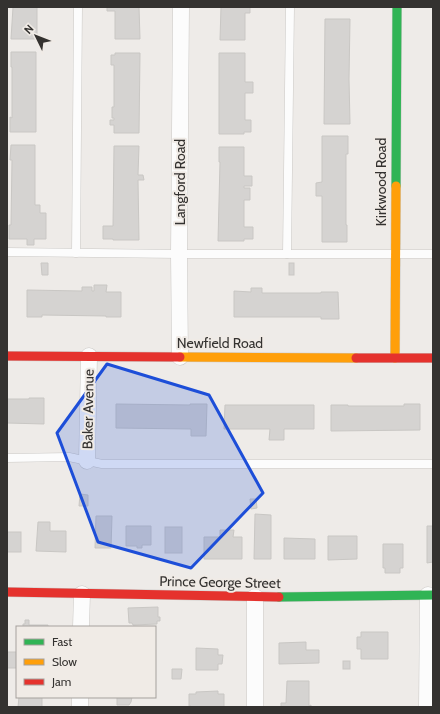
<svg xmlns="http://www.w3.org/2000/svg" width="440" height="714" font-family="Cabin,sans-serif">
	<rect width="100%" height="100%" fill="#eeebe8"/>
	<g fill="#d5d3d1" stroke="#c9c7c4">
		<path d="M13,7h24v32h-26z"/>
		<path d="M107,7h32l1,32h-25v-28h-8z"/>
		<path d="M221,7h29v6h-5v27h-25z"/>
		<path d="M325,19h25l-1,60 1,45h-26z"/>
		<path d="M11,52h25v80h-26v-15l2,1v-51h-1z"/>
		<path d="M115,53h25l-1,80h-25v-8h-4v-5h4v-2h-2v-11h2v-42h-3v-10h4z"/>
		<path d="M219,53h26v29h8v11h-8v27h6v12h-7v2h-25z"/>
		<path d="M322,136h26v18h-2v71h1v17h-25v-46h-6v-13l6,-1z"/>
		<path d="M11,145h24v60h5v8h6v26h-12v6h-7v-6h-18v-14h2l1,-65h-2z"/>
		<path d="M114,146h25l-1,29h5l1,5h-6l1,60h-26v-1h-10v-13h10z"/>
		<path d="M219,147h25v29h8v10h-8v2h6v12h-6v27h9v12h-9v2h-26l2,-79h-1z"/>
		<path d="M41,263h7v12h-6z"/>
		<rect x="289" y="263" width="5" height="12"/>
		<path d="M94,285h13l-1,7h15v25h-15v-1l-64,-1v2h-15v-27l55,1v-4h10v4h2z"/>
		<path d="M251,288h11v5h59v-1h17l1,27h-18v-2h-87v-26l17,1z"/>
		<path d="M29,398h15v26l-37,-1v-24h22z"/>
		<path d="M116,404l74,1v-1h17l-1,32h-15v-7l-75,-1z"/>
		<path d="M404,404h16v26l-89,1v-26h17v1h56z"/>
		<path d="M225,405h89v24h-30v11h-15l1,-11h-46z"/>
		<path d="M80,494l8,1v11h-9z"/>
		<path d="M250,499h6l1,9 -6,1z"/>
		<path d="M255,514l16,1v44h-17z"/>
		<path d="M96,516h16l-1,32h-16z"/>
		<path d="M38,522h12v9h16v21l-30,-1z"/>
		<path d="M126,526h25v19h-9v3h-5v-2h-11z"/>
		<path d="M427,526h6v36l-6,1z"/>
		<rect x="165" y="527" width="17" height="26"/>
		<path d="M220,530h14l-1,7h9v22h-38v-22h16z"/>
		<rect x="7" y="532" width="14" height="20"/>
		<path d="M328,536h29v23l-29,1z"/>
		<path d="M284,538l31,1v20h-31z"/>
		<path d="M383,544h20v24h-3v5h-15v-5h-2z"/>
		<path d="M158,607v10h2v4h-3v3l-24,1 -1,-2h-3l-1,-15z"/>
		<path d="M25,620h4v5h19v2h-25v-3h2z"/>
		<path d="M361,632h27v27h-27v-10h-4v-12h4z"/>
		<path d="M306,642v8h13v13l-40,1v-21z"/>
		<path d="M196,648l22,1v6h5l-1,9h-4v6h-22z"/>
		<rect x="7" y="652" width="10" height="16"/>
		<rect x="343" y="661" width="7" height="8"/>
		<path d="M172,669h10l-1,10h-9z"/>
		<path d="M287,681h22v25l2,-1v2h-30v-4h5z"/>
		<path d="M218,691v3h6v13h-33v-1h-2v-12h7v-2z"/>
		<path d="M19,697h23v10h-24z"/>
		<path d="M117,697h15l-1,5 -2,3h-12z"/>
	</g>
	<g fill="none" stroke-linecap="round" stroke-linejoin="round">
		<defs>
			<g id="lane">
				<path d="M7,252l172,2h254"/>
				<path d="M76,253l2,-246"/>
				<path d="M287,254l3,-247"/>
				<path d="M7,458l62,-1 33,7h331"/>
			</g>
			<g id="street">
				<path d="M180,357l-1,-103 2,-247"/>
				<path d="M87,461l2,-105"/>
				<path d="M255,597v110"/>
				<path d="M81,627l1,-33"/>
				<path d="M80,707v-10"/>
				<path d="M427,707l1,-112"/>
			</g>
			<g id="fast">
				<path d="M396,186l1,-179"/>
				<path d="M279,597l154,-2"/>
			</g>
			<g id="slow">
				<path d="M180,357l176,1"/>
				<path d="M395,358l1,-172"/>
			</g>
			<g id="jam">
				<path d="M7,356l173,1"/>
				<path d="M356,358h77"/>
				<path d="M7,592l272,5"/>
			</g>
		</defs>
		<use href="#lane" stroke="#cbc9c6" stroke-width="9"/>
		<use href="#street" stroke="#cbc9c6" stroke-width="17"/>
		<use href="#fast" stroke="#cbc9c6" stroke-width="10"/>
		<use href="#slow" stroke="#cbc9c6" stroke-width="10"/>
		<use href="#jam" stroke="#cbc9c6" stroke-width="10"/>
		<use href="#lane" stroke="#fcfcfc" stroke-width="8"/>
		<use href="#street" stroke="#fcfcfc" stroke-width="16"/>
		<use href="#fast" stroke="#30b455" stroke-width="9"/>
		<use href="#slow" stroke="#ff9f0a" stroke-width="9"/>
		<use href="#jam" stroke="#e5322d" stroke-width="9"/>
	</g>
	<path fill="#1d4ed8" fill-opacity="0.2" stroke="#1d4ed8" stroke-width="3" stroke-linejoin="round" d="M107,364l102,31 54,98 -72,75 -93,-26 -41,-109z"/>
	<g text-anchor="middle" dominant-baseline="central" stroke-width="4" stroke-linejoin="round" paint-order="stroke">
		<g font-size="14" fill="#343230" stroke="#f0ebe6">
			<text transform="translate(180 182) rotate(-90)">Langford Road</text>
			<text transform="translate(381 182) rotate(-90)">Kirkwood Road</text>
			<text x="220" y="343">Newfield Road</text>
			<text transform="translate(88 409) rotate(-89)">Baker Avenue</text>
			<text transform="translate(220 582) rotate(1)">Prince George Street</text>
		</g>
	</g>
	<rect width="440" height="714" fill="none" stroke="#343230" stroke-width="16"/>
	<rect x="16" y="626" width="140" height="72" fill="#f0ebe6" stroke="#a5a19d"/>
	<rect x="24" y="639" width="20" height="6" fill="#30b455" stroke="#a5a19d"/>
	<text x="52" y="646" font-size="12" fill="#343230">Fast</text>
	<rect x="24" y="659" width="20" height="6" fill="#ff9f0a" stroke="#a5a19d"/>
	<text x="52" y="666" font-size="12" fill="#343230">Slow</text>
	<rect x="24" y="679" width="20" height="6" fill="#e5322d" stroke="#a5a19d"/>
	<text x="52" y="686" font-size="12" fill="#343230">Jam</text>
	<g transform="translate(36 36) rotate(313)" stroke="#f0ebe6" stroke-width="3" paint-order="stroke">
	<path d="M0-3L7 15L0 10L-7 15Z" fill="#343230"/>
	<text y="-6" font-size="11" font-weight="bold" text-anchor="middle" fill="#343230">N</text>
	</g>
</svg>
